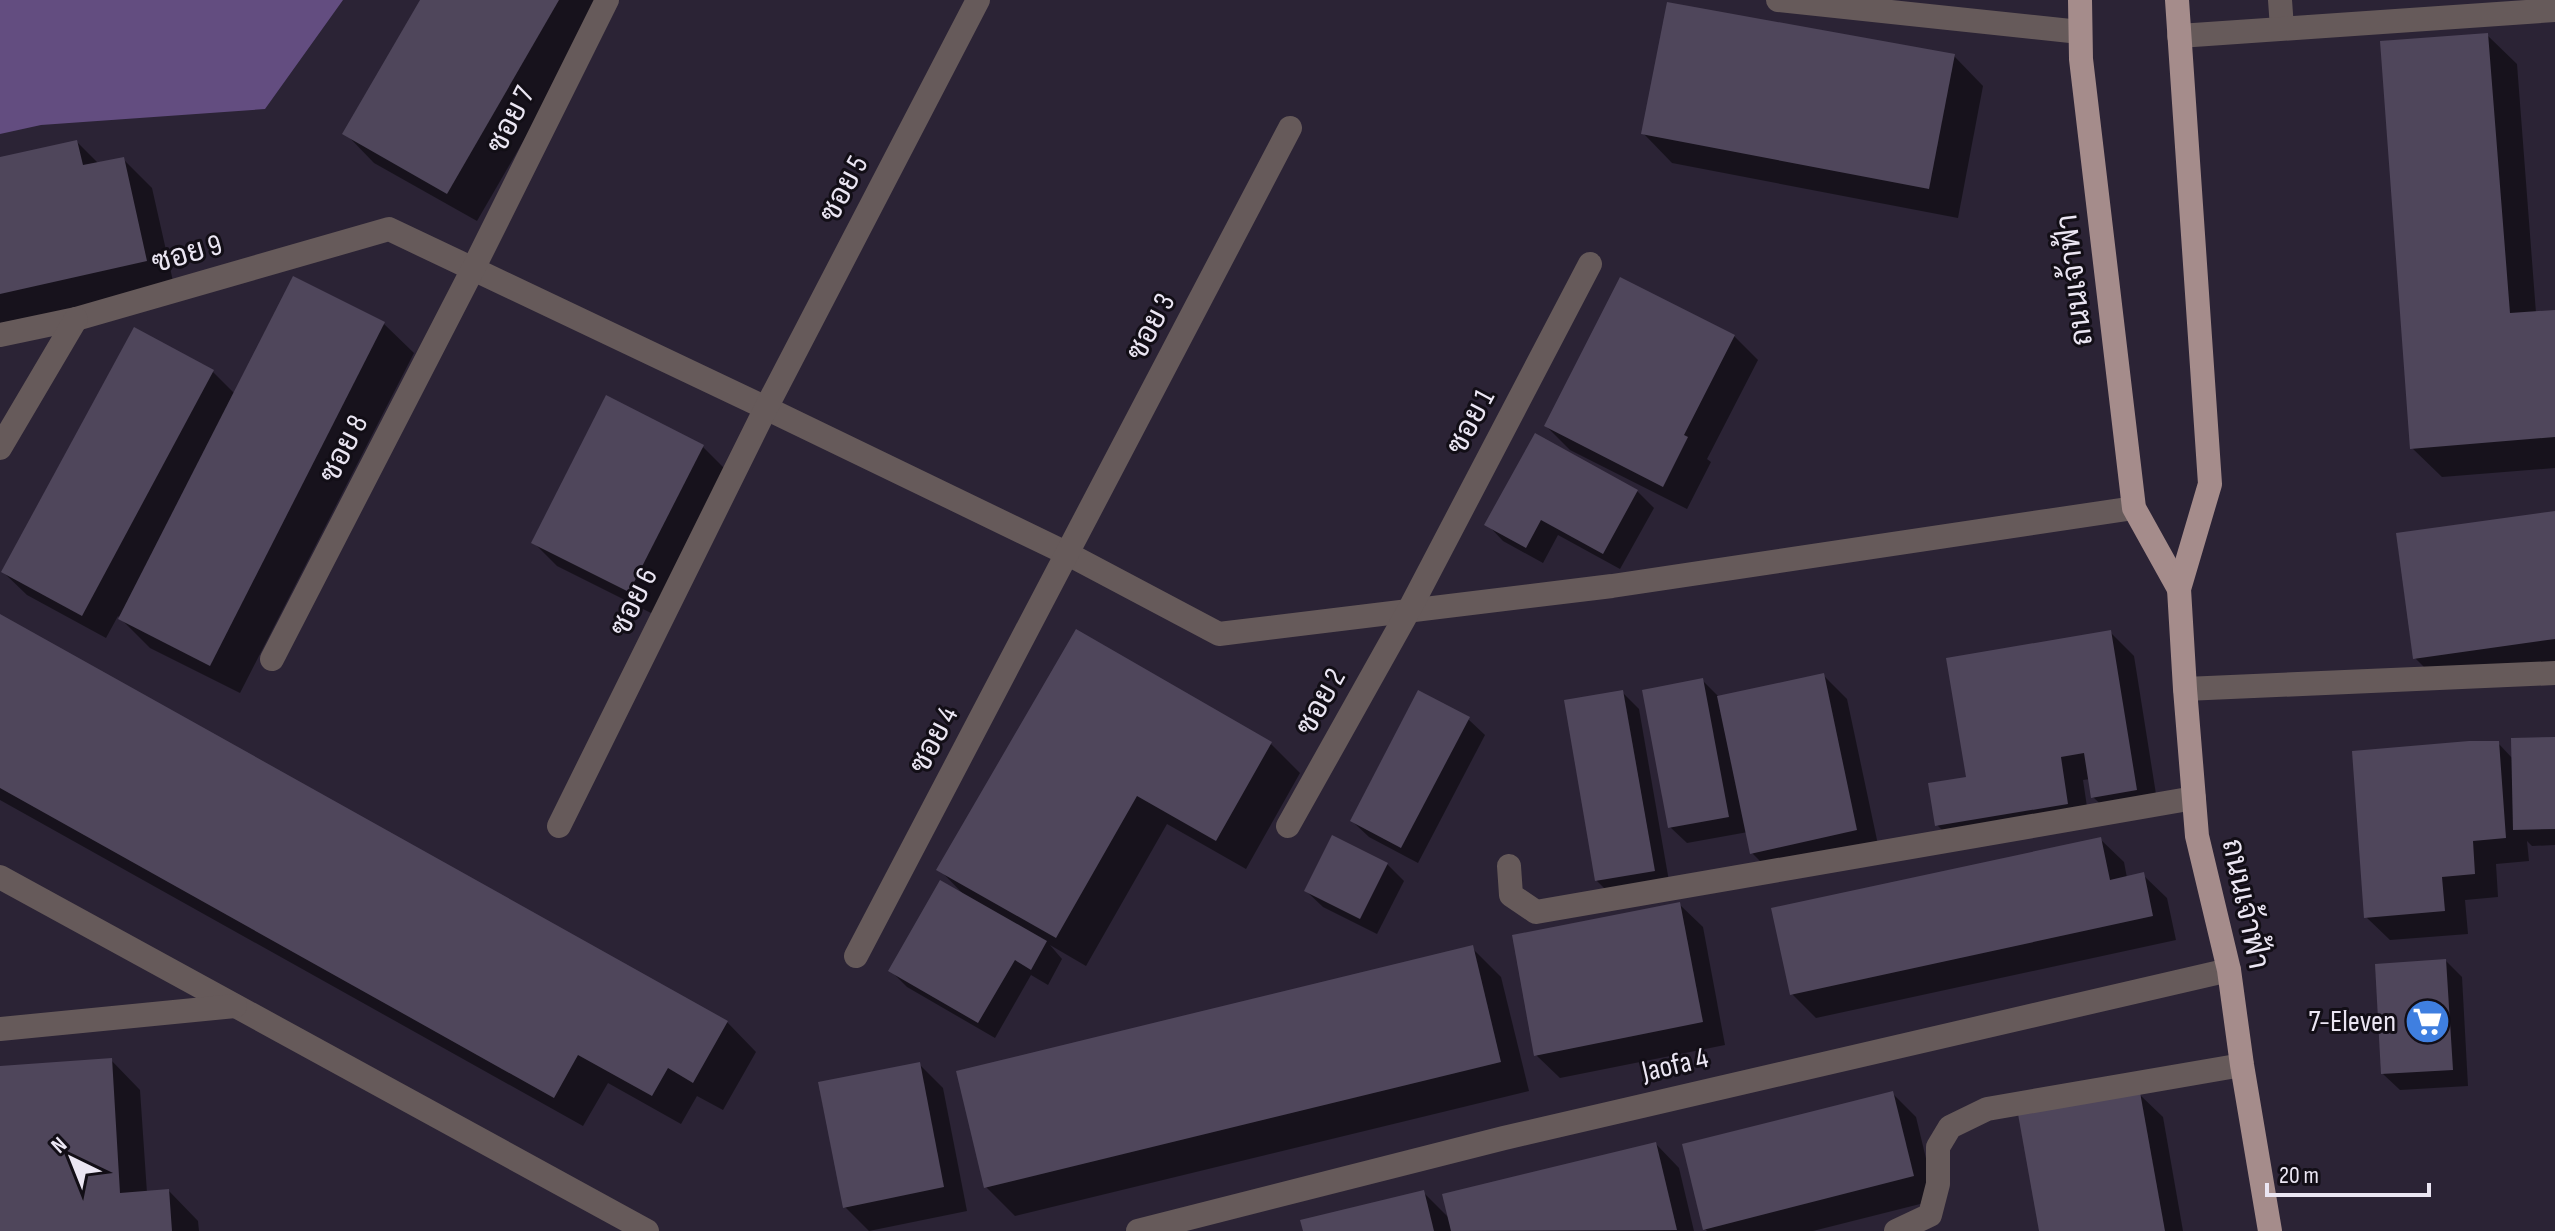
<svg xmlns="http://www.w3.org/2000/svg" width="2555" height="1231" font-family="'Sofia Sans Condensed',Sarabun,sans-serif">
	<rect width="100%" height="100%" fill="#2b2335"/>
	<path fill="#634d80" d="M0,0h343l-78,109 -224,16 -41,9z"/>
	<g fill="#0007">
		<path d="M422,0h183l-128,221 -103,-58 -29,-30z"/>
		<path d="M2487,35l30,29 19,249 19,-1v156l-113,9 -30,-29z"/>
		<path d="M1954,56l29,30 -25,132 -286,-55 -29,-30z"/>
		<path d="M77,142l22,22 24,-5 29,29 23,102 -175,33v-163z"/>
		<path d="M294,279l90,45 30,29 -174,340 -90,-45 -32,-32 -12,22 -79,-43 -24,-23 131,-242 79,42 22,22z"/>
		<path d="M1734,336l24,24 -51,99 4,3 -24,47 -117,-59 -24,-24z"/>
		<path d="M703,447l23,23 -73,144 -96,-48 -24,-24z"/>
		<path d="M1637,491l17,17 -34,61 -62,-34 -15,28 -40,-22 -16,-17z"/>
		<path d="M2555,513v152l-116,17 -24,-24z"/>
		<path d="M0,616l727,406 29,30 -33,58 -26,-14 -16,28 -73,-41 -25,43 -583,-326z"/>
		<path d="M2110,632l24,24 25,157 -42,7 -24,-23 -3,-18 -7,1 7,47 -129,22 -24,-24 31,-47z"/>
		<path d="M1823,675l24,24 33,155 -104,23 -24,-24 -4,-21 -61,11 -17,-16 32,-147 18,18z"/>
		<path d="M1622,692l17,17 31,178 -57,10 -16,-16z"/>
		<path d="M1468,719l17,16 -67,128 -49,-26 -17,-16z"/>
		<path d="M2555,739v106l-23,1 -5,-5 2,20 -33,3 2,33 -33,3 3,34 -78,6 -24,-23 132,-174 15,16z"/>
		<path d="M1271,744l29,29 -54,96 -79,-45 -81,142 -36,-21 12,14 -14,26 -17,-10 -36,63 -88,-51 -17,-17 74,-75 -25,-26z"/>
		<path d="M2100,839l24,23 3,16 16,-3 24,23 9,42 -360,78 -24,-24z"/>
		<path d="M1387,864l17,17 -27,53 -54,-27 -17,-16z"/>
		<path d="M1679,904l24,23 22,118 -165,33 -24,-23z"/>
		<path d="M1472,948l29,29 28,114 -514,125 -29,-29z"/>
		<path d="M2446,961l16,16 6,109 -68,4 -17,-16z"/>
		<path d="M111,1060l29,30 7,103 22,-2 29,30 1,10h-199v-163z"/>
		<path d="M919,1064l24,24 24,123 -98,20 -24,-24z"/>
		<path d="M1892,1093l24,24 20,83 -123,31h-106l-2,-2z"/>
		<path d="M2139,1094l24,23 20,114h-142z"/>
		<path d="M1656,1144l23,24 15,63h-389l118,-39 27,27z"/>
	</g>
	<g fill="#4f465b">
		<path d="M420,0h139l-112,194 -105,-60z"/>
		<path d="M1667,2l288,52 -26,135 -288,-55z"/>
		<path d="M2488,33l22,280 45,-3v127l-145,12 -30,-408z"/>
		<path d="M77,140l6,25 41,-8 23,104 -147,33v-137z"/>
		<path d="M293,276l92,46 -175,344 -92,-47z"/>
		<path d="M1620,277l115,58 -51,100 4,2 -25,50 -119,-61z"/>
		<path d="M134,327l80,43 -132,246 -81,-44z"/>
		<path d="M606,395l98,50 -75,147 -98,-49z"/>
		<path d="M1535,433l103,57 -35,64 -62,-34 -15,28 -42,-23z"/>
		<path d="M2555,511v128l-142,20 -17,-126z"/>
		<path d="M0,614l728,407 -35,62 -25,-15 -16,28 -74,-41 -24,43 -554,-310z"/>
		<path d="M1076,629l196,113 -56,99 -79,-45 -81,142 -120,-68z"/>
		<path d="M2111,630l26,160 -46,8 -7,-45 -23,4 7,47 -133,22 -7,-43 38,-6 -20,-119z"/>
		<path d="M1824,673l33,157 -107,24 -33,-158z"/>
		<path d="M1703,678l26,139 -61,11 -26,-138z"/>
		<path d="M1418,690l52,27 -69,131 -51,-27z"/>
		<path d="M1623,690l32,181 -60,10 -31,-181z"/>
		<path d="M2555,737v92l-42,1 -2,-92z"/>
		<path d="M2469,741h30l7,97 -33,3 2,33 -33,3 3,34 -81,7 -12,-167z"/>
		<path d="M1332,835l56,28 -28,56 -56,-28z"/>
		<path d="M2101,837l9,43 34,-8 9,44 -363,79 -19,-87z"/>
		<path d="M940,880l107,61 -16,29 -16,-10 -37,63 -90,-52z"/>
		<path d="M1680,902l23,120 -169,34 -22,-121z"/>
		<path d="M1473,945l28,117 -517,126 -28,-117z"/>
		<path d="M2446,959l7,111 -72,4 -6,-110z"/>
		<path d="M112,1058l8,135 49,-4 3,42h-172v-165z"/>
		<path d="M920,1062l24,125 -101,21 -25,-126z"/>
		<path d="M1893,1091l21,85 -211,54 -21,-86z"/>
		<path d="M2140,1092l25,139h-126l-21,-117z"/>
		<path d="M1656,1142l21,88 -226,1 -9,-37z"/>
		<path d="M1424,1190l10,41h-131l-3,-11z"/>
	</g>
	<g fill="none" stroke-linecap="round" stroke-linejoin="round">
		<g stroke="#665a5a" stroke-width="24">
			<path d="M1778,0l302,32"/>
			<path d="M2280,0l2,28"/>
			<path d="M2179,36l376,-26"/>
			<path d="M0,335l76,-16 313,-90 377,179 302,146 151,80 393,-48 522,-78"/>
			<path d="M0,448l76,-129"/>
			<path d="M272,659l201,-390 134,-269"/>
			<path d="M2185,689l370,-16"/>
			<path d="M559,826l207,-418 212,-408"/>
			<path d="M1288,826l121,-216 181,-346"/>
			<path d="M1509,866l2,29 25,17 658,-114"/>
			<path d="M0,877l647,354"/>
			<path d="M856,956l434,-828"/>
			<path d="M0,1029l235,-23"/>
			<path d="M1138,1231l366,-93 725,-168"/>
			<path d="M1896,1231l34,-16 8,-31v-37l12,-20 37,-18 255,-44"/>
		</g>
		<g stroke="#a58c8b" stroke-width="24">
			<path d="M2080,0l1,59 53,449 45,81"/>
			<path d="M2177,0l33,484 -31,105 6,100 12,147 32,134 13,95 28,166"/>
		</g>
	</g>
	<defs>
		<symbol id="supermarket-disc" viewBox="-11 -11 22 22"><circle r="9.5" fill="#3f7fe0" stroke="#120e16"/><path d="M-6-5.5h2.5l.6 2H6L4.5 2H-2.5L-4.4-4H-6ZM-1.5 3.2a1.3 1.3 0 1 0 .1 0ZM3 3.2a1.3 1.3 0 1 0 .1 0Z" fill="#fff"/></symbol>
	</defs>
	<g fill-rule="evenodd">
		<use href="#supermarket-disc" x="2402" y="996" width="51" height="51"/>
	</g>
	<g text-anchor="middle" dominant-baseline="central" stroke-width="6" stroke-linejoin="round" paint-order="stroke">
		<g font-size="30" fill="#ebe6f3" stroke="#120e16">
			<text transform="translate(511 120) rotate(-63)">ซอย 7</text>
			<text transform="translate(844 189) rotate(-62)">ซอย 5</text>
			<text transform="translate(187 254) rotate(-16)">ซอย 9</text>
			<text transform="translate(2075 280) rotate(-97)">ถนนเจ้าฟ้า</text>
			<text transform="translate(1151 327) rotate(-62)">ซอย 3</text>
			<text transform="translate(1471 422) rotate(-62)">ซอย 1</text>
			<text transform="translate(344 449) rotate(-63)">ซอย 8</text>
			<text transform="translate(634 602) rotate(-64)">ซอย 6</text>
			<text transform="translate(1321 702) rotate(-61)">ซอย 2</text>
			<text transform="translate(934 740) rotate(-62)">ซอย 4</text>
			<text transform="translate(2245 904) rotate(78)">ถนนเจ้าฟ้า</text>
			<text transform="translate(1675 1065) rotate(-13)">Jaofa 4</text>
		</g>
		<g font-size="30" fill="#ebe6f3" stroke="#120e16" text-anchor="end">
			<text x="2396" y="1022">7-Eleven</text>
		</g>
	</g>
	<g transform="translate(72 1159) rotate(317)" stroke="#120e16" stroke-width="6" paint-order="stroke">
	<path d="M0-6L14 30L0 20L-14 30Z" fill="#ebe6f3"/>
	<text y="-12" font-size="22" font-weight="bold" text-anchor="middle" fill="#ebe6f3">N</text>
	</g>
	<path d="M2267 1183v12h162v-12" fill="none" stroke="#ebe6f3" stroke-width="4"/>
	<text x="2279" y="1183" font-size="24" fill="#ebe6f3" stroke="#120e16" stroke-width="6" paint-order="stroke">20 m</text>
</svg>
